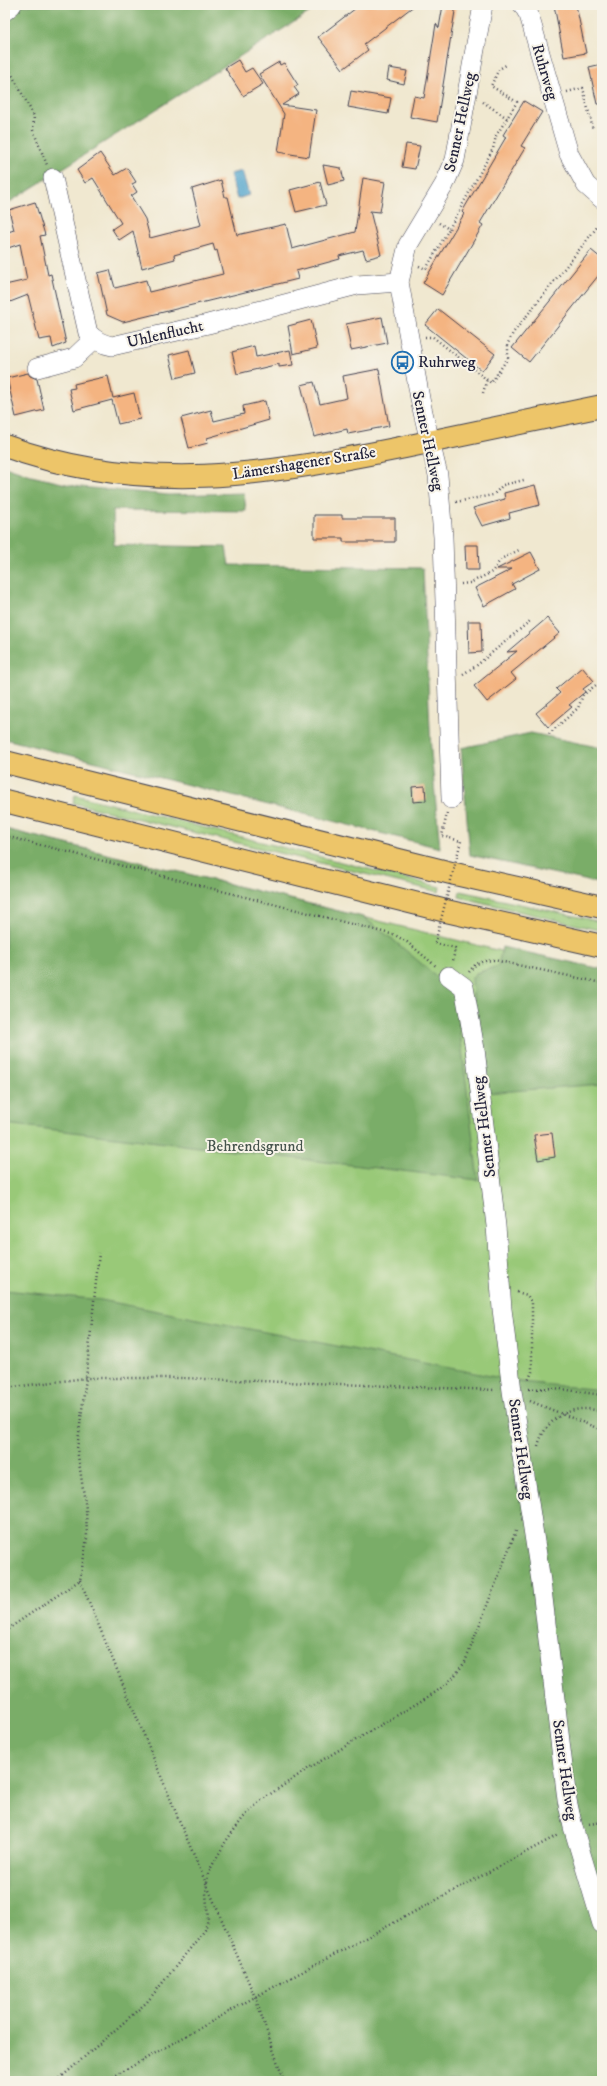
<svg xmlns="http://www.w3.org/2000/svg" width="607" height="2086" font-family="'IM FELL DW Pica',serif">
	<rect width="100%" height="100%" fill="#f7f3e8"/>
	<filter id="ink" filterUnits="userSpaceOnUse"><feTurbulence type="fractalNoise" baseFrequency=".025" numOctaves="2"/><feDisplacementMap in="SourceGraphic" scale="8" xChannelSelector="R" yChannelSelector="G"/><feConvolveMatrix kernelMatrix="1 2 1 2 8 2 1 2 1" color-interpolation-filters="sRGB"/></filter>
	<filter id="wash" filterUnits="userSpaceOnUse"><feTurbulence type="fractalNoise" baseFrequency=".012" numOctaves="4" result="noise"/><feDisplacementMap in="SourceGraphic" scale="16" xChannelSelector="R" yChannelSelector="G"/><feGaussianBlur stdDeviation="0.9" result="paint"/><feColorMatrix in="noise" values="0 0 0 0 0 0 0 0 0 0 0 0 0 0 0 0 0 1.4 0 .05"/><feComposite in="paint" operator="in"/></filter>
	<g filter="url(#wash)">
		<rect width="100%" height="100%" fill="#f0e8d0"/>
		<g fill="#99c978" stroke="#5e765a">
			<path d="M75,795l365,92 -1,5 -366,-89z"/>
			<path d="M5,829l597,147v479l-597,-62z"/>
			<path d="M460,891l142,31v9l-143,-34z"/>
		</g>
		<g fill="#7aad68" stroke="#4e6852">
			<path d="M5,5h316l-316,200z"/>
			<path d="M5,467l26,9 49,11 89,8 75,-2 2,18 -133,-1 1,35 112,2 3,18 194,3 8,183 9,97 -435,-109z"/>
			<path d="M531,733l71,15v136l-132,-29 -9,-107z"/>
			<path d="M5,829l358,88 28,21 64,54 23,188 -473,-56z"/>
			<path d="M502,947l100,22v115l-116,9 -13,-95 -1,-20 4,-5 22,-7z"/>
			<path d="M5,1290l96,10 420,82 81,8v691h-597z"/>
		</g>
		<path fill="#53a5cd" stroke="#3a6484" d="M242,171l7,24 -12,4 -7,-25z"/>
		<g id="blocks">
			<g fill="#f4b481">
				<path d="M360,5h55l-51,39 4,6 -25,19 -25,-32z"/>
				<path d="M443,5h13l-19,117 -27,-5 4,-21 10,2 12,-74 3,4z"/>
				<path d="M554,5h22l10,48 -22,4z"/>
				<path d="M238,60l7,12 7,-4 11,16 -20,12 -18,-28z"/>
				<path d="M279,62l1,3 4,-2 14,22 -4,2 5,7 -17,11 34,5 -7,47 -31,-5 6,-38 -25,-40z"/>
				<path d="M602,64v40h-5l-8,-37z"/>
				<path d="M389,68l18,3 -3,13 -17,-4z"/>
				<path d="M351,91l40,7 -3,16 -40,-7z"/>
				<path d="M524,101l18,11 -21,34 4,2 -45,75 3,2 -41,70 -19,-12 41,-69 -2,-2 44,-75 -3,-2z"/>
				<path d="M406,144l14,2 -5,23 -13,-2z"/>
				<path d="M100,153l15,22 12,-7 9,14 -4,2 5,8 -6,4 14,23 5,19 51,-13 -9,-36 29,-9 4,17h3l9,38 49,-11 6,25 63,-17 8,-54 22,4 -5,30 -10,-1 11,44 -15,4 -3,-9 -24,6 1,3 -44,12 2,8 -175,43 -16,-7 -9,-42 12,-3 5,18 31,-8 3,12 74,-18 -6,-24 -2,1 -2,-7 -39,11 1,4 -33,9 -9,-37 -14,9 -7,-11 9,-6 -28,-45 -8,5 -8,-13z"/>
				<path d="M323,165l18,3 3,13 -16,4z"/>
				<path d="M320,182l6,23 -30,7 -6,-22z"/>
				<path d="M35,202l10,33 -5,1 8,39 3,-1 15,69 -13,5 -2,-10 -12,2 -11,-45 -23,9v-19l22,-5 -7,-36 -15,5v-16l9,-3 -5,-20z"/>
				<path d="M591,250l11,9v12l-73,91 -17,-14z"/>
				<path d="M438,309l57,45 -13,17 -57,-46z"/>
				<path d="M382,317l5,26 -36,7 -5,-26z"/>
				<path d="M311,320l6,28 -24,6 -5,-28z"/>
				<path d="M254,346l2,11 34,-7 3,15 -14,2v-3l-42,10 -5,-22z"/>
				<path d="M189,350l6,23 -20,5 -6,-23z"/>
				<path d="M379,369l10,57 -41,8 -1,-5 -33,8 -13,-52 13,-3 6,22 27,-6 -4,-22z"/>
				<path d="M28,373l2,3 7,3 7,31 -28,7 -9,-39z"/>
				<path d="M108,376l5,22 21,-5 6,26 -22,5 -6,-24 -38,10 -5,-21 6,-1 -1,-4z"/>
				<path d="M265,401l4,19 -62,18 1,5 -19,5 -8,-30 30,-8 3,11 30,-7 -1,-8z"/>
				<path d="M535,485l5,20 -31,8 1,5 -28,8 -9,-18 32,-9 -1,-6z"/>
				<path d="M314,515h28v3h53v24h-52v-4h-29z"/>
				<path d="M465,545h13l1,25h-13z"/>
				<path d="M531,552l9,17 -28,15 3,5 -31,17 -9,-18 37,-19h-15z"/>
				<path d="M547,618l13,15 -49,40 5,6 -29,23 -13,-16 43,-35 -10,1z"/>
				<path d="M468,621h13l1,31 -13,1z"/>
				<path d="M582,667l12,14 -11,8 2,3 -16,13 3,2 -24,20 -12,-14 24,-20 -4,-4z"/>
				<path d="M425,786l1,15 -13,1 -1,-15z"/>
				<path d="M552,1133l3,24 -17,3 -4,-25z"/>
			</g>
		</g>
	</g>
	<g filter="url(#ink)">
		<use href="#blocks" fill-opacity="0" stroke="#414051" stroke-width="1"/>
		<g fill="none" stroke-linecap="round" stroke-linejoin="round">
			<defs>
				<g id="minor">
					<path d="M523,5l6,10 40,139 17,31 16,14"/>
					<path d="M5,11l7,-6"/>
					<path d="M53,178l35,155c8,8 14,11 24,13l96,-22 149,-39 42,-3"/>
					<path d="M37,368l37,-10 20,-19"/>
					<path d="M451,799l-8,-262 -5,-62 -17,-71 -22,-122 9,-37 36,-60 11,-25 28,-155"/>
					<path d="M449,976l15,11 11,62 21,177 6,83 10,82 29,190 26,219 6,27 29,97"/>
				</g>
				<path id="major" d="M5,446c138,50 261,29 400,1 65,-14 131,-27 197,-41"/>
				<g id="highway">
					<path d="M5,762l450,112 147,33"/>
					<path d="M5,801l441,110 156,35"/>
				</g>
			</defs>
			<use href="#minor" stroke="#414051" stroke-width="20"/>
			<use href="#major" stroke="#414051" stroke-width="24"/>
			<use href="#highway" stroke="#414051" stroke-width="24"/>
			<g stroke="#414051" stroke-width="2.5" stroke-dasharray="1 3" stroke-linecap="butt">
				<path d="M5,66l6,7 23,43 -1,14 14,35"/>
				<path d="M567,92l16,-4 10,42"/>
				<path d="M483,102l24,16"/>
				<path d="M439,223l10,6 44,-80 3,-13 21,-34 -26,-16 8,-17 7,-4"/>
				<path d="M419,266l7,3 23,-40"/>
				<path d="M425,337h8l58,46 17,-25v-15l5,-10 89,-112"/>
				<path d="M483,393l4,-14"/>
				<path d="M456,502l37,-7 10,-10 21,-5"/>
				<path d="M461,584l9,-1 22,-11 9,-13 20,-10"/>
				<path d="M463,674l13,-8 54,-45"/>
				<path d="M549,734l29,-26 5,-13 13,-10"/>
				<path d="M447,813l-5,23 19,5"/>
				<path d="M5,836l390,99 12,7 30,25"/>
				<path d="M435,943l20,5 -2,13"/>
				<path d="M469,972c7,-10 13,-11 25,-12l108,23"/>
				<path d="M517,1292l10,3 5,8v69l-4,9"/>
				<path d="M5,1388l81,-10h95l315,12"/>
				<path d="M529,1389l25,-1 48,7"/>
				<path d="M530,1401l72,29"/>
				<path d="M538,1446c7,-29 37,-44 64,-34"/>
				<path d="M80,1580l104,252 71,165 29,84"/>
				<path d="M5,1631l75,-51 7,-42 -1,-29 -9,-60 9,-71 13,-125"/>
				<path d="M589,1824l13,-2"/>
				<path d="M57,2081l90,-79 58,-72 3,-11 -2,-26 2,-20 18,-32 17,-23 17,-17 49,-33 127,-76 16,-13 13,-17 51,-131"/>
				<path d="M106,2081l149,-84 303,-162"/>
			</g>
			<use href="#minor" stroke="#fff" stroke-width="19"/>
			<use href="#major" stroke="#edc569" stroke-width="22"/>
			<use href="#highway" stroke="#edc569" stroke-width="22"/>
			<path stroke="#414051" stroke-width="2.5" stroke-dasharray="1 3" stroke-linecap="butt" d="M435,943l26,-102"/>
		</g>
	</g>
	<defs>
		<symbol id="bus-ring" viewBox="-11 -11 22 22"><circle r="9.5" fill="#f7f3e8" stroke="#1f6fb2" stroke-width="1.5"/><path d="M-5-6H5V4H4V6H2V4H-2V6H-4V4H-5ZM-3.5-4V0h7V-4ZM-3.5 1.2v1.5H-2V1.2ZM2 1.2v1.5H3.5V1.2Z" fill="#1f6fb2"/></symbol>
	</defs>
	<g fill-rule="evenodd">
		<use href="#bus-ring" x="390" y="350" width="25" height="25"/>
	</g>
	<g text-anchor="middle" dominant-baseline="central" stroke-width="4" stroke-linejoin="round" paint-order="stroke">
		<g font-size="16" fill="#22223b" stroke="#f7f3e8">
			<text transform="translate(545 72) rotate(74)">Ruhrweg</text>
			<text transform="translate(460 122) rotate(-78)">Senner Hellweg</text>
			<text transform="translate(165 334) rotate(-13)">Uhlenflucht</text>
			<text transform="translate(428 441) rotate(78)">Senner Hellweg</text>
			<text transform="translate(304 463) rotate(-9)">Lämershagener Straße</text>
			<text transform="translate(484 1127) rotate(-97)">Senner Hellweg</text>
			<text transform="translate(521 1449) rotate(82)">Senner Hellweg</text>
			<text transform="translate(565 1770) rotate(82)">Senner Hellweg</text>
		</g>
		<g font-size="16" fill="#22223b" stroke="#f7f3e8" text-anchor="start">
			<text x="418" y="362">Ruhrweg</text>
		</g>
		<g font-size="16" fill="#46544d" stroke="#f7f3e8">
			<text x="255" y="1146">Behrendsgrund</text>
		</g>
	</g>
	<rect width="607" height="2086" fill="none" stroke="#f7f3e8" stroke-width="20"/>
</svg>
